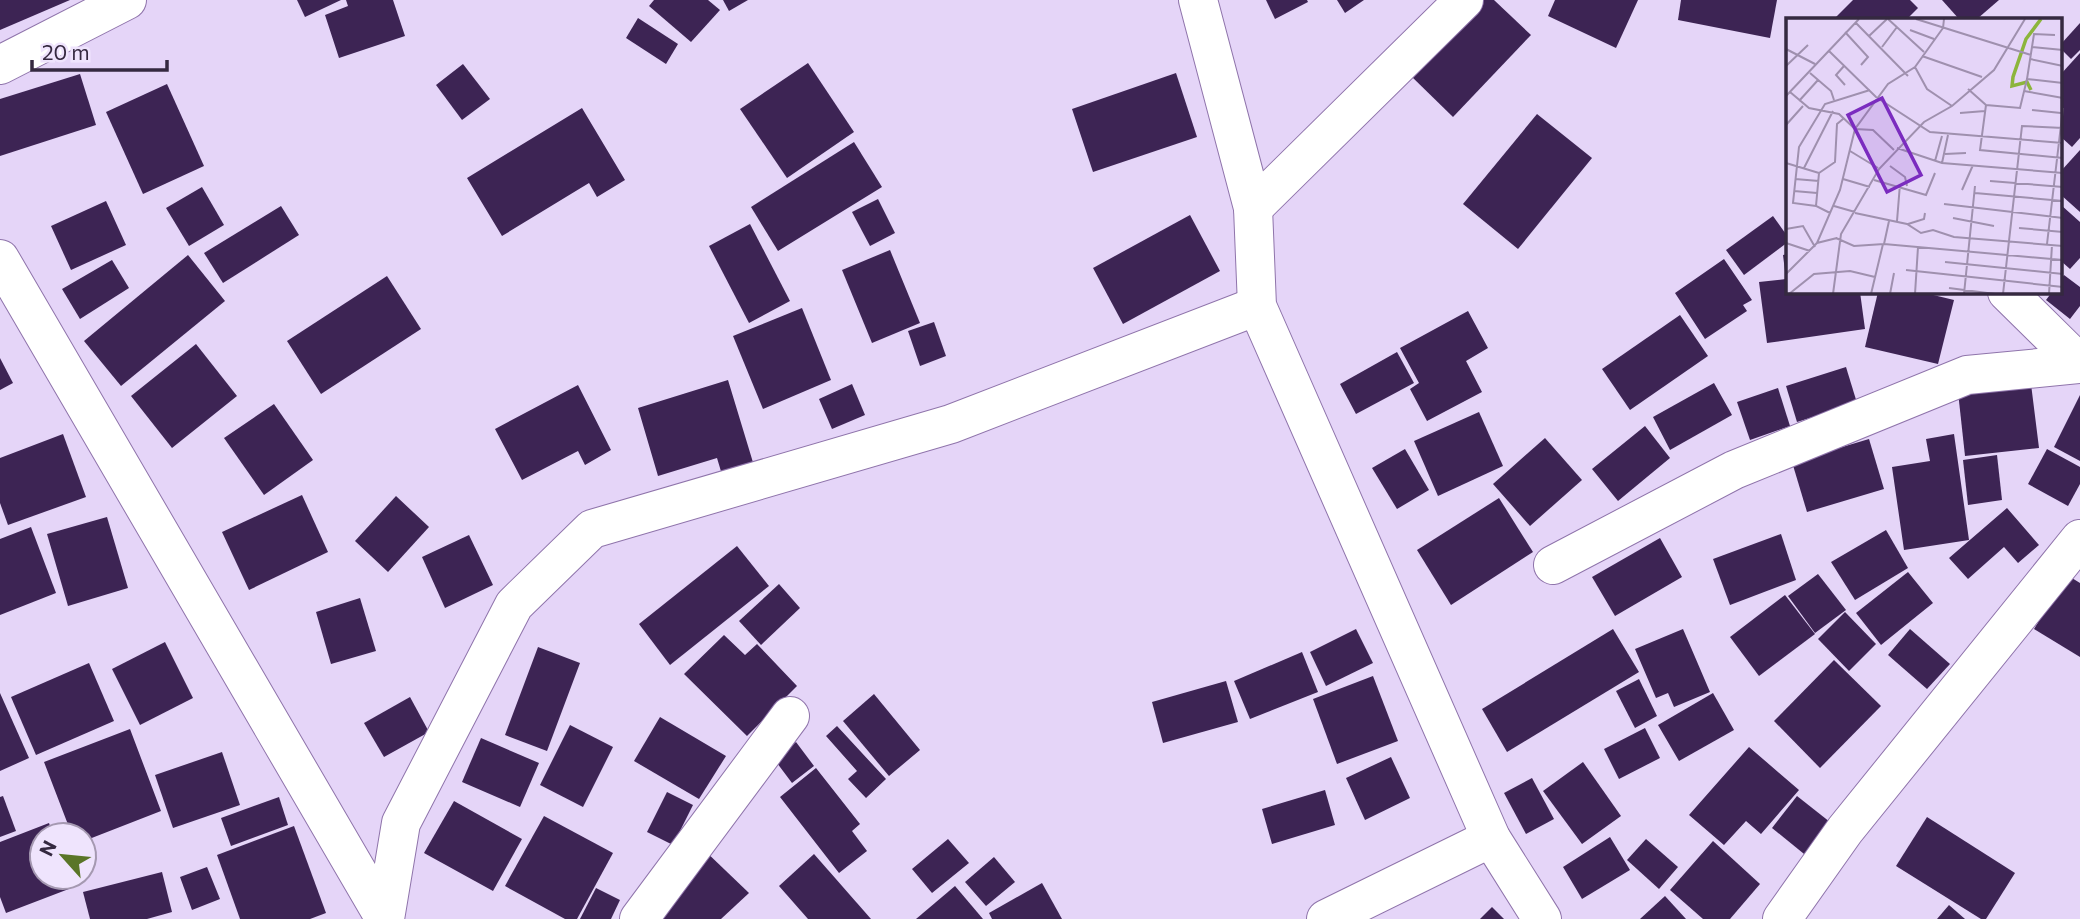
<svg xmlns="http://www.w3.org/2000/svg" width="2080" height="919" font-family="Commissioner,sans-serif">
	<rect width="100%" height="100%" fill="#e5d5f8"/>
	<g fill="#3d2454">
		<path d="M0,0h70l-70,30z"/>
		<path d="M297,0h44l-36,17z"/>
		<path d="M346,0h47l12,36 -66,22 -14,-43 23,-9z"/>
		<path d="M654,0h54l12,10 -29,32 -42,-36z"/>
		<path d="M723,0h25l-19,11z"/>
		<path d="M1266,0h41l1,2 -33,17z"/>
		<path d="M1337,0h27l-19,13z"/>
		<path d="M1483,0h11l37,35 -78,82 -43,-42z"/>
		<path d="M1555,0h83l-22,48 -68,-32z"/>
		<path d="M1681,0h96l-7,38 -92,-18z"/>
		<path d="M1853,0h57l8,8 -11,11h-73z"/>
		<path d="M1942,0h57l-22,19h-18z"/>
		<path d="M638,18l40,26 -12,20 -40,-26z"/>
		<path d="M2080,23v27l-9,9 -10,-10v-5z"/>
		<path d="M2080,53v85l-8,9 -11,-10v-63z"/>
		<path d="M808,63l46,69 -67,46 -47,-69z"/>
		<path d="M463,64l27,35 -28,21 -26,-35z"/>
		<path d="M1176,73l21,64 -104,35 -21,-63z"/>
		<path d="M80,74l16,51 -96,31v-57z"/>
		<path d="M167,84l37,82 -61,28 -37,-82z"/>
		<path d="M582,108l43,72 -28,17 -8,-14 -87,53 -35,-58z"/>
		<path d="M1537,114l55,44 -74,91 -55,-45z"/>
		<path d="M854,142l28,45 -104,64 -27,-44z"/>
		<path d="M2080,150v62l-19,-17v-24z"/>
		<path d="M202,187l22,38 -35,21 -23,-38z"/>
		<path d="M878,199l17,34 -25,13 -18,-34z"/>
		<path d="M106,201l20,44 -55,25 -20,-44z"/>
		<path d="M2061,205l19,17v36l-10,11 -9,-8z"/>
		<path d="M281,206l18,29 -76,48 -19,-30z"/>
		<path d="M1190,215l30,56 -97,53 -30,-56z"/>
		<path d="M1773,216l15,21v5l-44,33 -18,-25z"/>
		<path d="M750,224l40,77 -41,22 -40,-77z"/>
		<path d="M890,250l30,73 -48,20 -30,-73z"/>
		<path d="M1788,254v38h72l5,37 -98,14 -8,-61 27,-3 -3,-24z"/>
		<path d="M188,255l37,46 -104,85 -37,-45z"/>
		<path d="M1724,259l28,41 -9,5 4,6 -42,28 -30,-46z"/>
		<path d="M112,260l17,28 -49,31 -18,-30z"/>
		<path d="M2064,275l16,12v19l-10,13 -24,-19 6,-8h9v-12z"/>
		<path d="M387,276l34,53 -100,65 -34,-53z"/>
		<path d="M1878,292h43l33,8 -16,64 -73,-17z"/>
		<path d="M802,308l29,72 -68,29 -30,-73z"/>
		<path d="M1468,311l20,37 -22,13 16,31 -55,29 -17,-32 9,-6 -19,-35z"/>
		<path d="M1680,315l28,41 -78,54 -28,-41z"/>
		<path d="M934,322l12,34 -26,10 -12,-35z"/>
		<path d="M196,344l41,52 -65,52 -41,-52z"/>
		<path d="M1397,352l17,31 -58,31 -16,-30z"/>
		<path d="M0,358l13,25 -13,7z"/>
		<path d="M1846,367l11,36 -60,19 -11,-36z"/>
		<path d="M728,380l27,89 -32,9 -6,-20 -59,18 -20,-68z"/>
		<path d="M1714,383l18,32 -62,35 -17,-33z"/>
		<path d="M852,384l13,31 -33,14 -13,-30z"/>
		<path d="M2031,384l8,64 -74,8 -7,-64z"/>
		<path d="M578,385l33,65 -26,15 -7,-14 -56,29 -27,-51z"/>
		<path d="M1778,388l12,38 -40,14 -13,-38z"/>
		<path d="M2080,395v66l-26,-14z"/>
		<path d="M274,404l39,56 -49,35 -40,-57z"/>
		<path d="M1479,412l24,54 -65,30 -24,-55z"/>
		<path d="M1645,426l25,32 -52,43 -26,-32z"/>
		<path d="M63,434l23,63 -78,28 -8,-22v-45z"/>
		<path d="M1954,434l15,106 -65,10 -12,-83 38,-6 -4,-22z"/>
		<path d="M1545,438l37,42 -52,46 -37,-42z"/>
		<path d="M1869,439l15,50 -77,23 -15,-50z"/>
		<path d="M1405,449l24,41 -32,19 -25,-41z"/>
		<path d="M2047,449l33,18v17l-12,22 -40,-22z"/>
		<path d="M1997,455l5,45 -34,5 -5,-45z"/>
		<path d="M302,495l26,57 -79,38 -27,-58z"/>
		<path d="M396,496l33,31 -41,45 -33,-31z"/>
		<path d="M1499,498l34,54 -82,53 -34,-55z"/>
		<path d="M2007,508l32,37 -21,18 -14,-16 -36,32 -19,-21z"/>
		<path d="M107,517l21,71 -60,18 -21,-72z"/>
		<path d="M31,527l25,66 -56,22v-76z"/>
		<path d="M1886,530l22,38 -53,32 -24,-38z"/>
		<path d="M1781,534l15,46 -66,25 -17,-46z"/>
		<path d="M469,535l24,50 -48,23 -23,-51z"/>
		<path d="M1660,538l22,39 -67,39 -23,-39z"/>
		<path d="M737,546l32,40 -99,79 -31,-41z"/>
		<path d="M1908,572l25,31 -52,42 -25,-32z"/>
		<path d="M1818,574l28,36 -31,23 -27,-37z"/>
		<path d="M2067,575l13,8v74l-46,-28z"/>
		<path d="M779,584l21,24 -39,37 -22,-24z"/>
		<path d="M1785,595l30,39 -56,42 -29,-39z"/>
		<path d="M360,598l16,53 -45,13 -15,-52z"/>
		<path d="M1845,612l31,32 -27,27 -31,-32z"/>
		<path d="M1356,629l17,34 -47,23 -16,-34z"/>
		<path d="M1613,629l26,43 -132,80 -25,-43z"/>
		<path d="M1683,629l27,63 -36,15 -6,-14 -12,5 -21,-49z"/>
		<path d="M1910,629l40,35 -23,25 -39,-34z"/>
		<path d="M724,635l21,20 12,-11 40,42 -50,50 -63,-62z"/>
		<path d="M165,642l28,56 -53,27 -28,-56z"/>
		<path d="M538,647l42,16 -33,88 -42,-16z"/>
		<path d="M1302,652l16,40 -68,27 -16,-38z"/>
		<path d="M1834,660l47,46 -61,62 -46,-47z"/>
		<path d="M89,663l25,58 -78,34 -25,-58z"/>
		<path d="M1373,676l25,65 -61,23 -24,-65z"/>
		<path d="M1639,679l18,37 -22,12 -19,-37z"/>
		<path d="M1226,681l12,41 -75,21 -11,-41z"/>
		<path d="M0,693l29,65 -29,13z"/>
		<path d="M1713,693l21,37 -55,31 -21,-36z"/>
		<path d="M874,694l46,56 -31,26 -46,-55z"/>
		<path d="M410,697l19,35 -45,25 -20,-34z"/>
		<path d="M660,717l66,39 -27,43 -65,-38z"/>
		<path d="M570,725l43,22 -30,60 -43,-22z"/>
		<path d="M837,726l49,53 -20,19 -18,-19 9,-8 -31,-35z"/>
		<path d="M1645,728l15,30 -41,21 -15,-30z"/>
		<path d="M130,729l31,82 -77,30v-6h-12l-28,-73z"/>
		<path d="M481,738l58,25 -19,44 -58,-25z"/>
		<path d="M796,742l18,24 -22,17 -18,-24z"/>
		<path d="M1749,747l50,43 -38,44 -15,-13 -22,24 -35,-30z"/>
		<path d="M222,752l18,53 -67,23 -18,-53z"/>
		<path d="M1391,757l19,41 -45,22 -19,-42z"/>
		<path d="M1583,762l38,54 -39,28 -39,-53z"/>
		<path d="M816,768l44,56 -8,7 15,20 -28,22 -59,-76z"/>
		<path d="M1532,778l22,41 -28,15 -22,-41z"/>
		<path d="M1325,790l10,35 -63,19 -10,-35z"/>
		<path d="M667,792l26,13 -20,40 -26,-13z"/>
		<path d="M3,796l13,35 -16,6v-40z"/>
		<path d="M1797,796l38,30 -26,32 -37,-30z"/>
		<path d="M279,797l9,28 -57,21 -10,-28z"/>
		<path d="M454,801l68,38 -29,52 -69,-38z"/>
		<path d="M544,816l69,37 -36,66h-12l-60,-33z"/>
		<path d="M1927,817l88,56 -29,46h-5l-85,-53z"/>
		<path d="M49,823l4,12h-11v42h27l5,10 -68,26 -6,-16v-55z"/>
		<path d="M294,826l32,87 -16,6h-70l-23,-64z"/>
		<path d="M1610,837l20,33 -48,29 -19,-32z"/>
		<path d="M948,839l21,24 -37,30 -20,-24z"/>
		<path d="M1646,839l32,28 -19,22 -32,-29z"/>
		<path d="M1713,841l47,43 -30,35h-27l-33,-29z"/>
		<path d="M701,847l48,46 -28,26h-68z"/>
		<path d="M814,854l57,65h-63l-29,-33z"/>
		<path d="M994,857l21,25 -29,24 -21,-24z"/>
		<path d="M207,867l13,32 -28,11 -12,-33z"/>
		<path d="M162,872l10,40 -25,7h-57l-7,-27z"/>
		<path d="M1042,883l20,36h-70l-3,-6z"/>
		<path d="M955,886l28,33h-67z"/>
		<path d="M596,888l24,12 -9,19h-31z"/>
		<path d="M1665,896l21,23h-46z"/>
		<path d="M1949,905l16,14h-28z"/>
		<path d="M1492,907l12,12h-24z"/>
	</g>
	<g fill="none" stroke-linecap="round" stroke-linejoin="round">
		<defs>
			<g id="minor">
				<path d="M1198,0l55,208 4,98 234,532 51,81"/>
				<path d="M0,65l127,-65"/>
				<path d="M1253,208l211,-208"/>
				<path d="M0,259l385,660"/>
				<path d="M2007,292l73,72"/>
				<path d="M1553,565l181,-95 233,-95 113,-11"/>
				<path d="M385,919l16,-96 113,-218 78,-76 359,-105 306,-118"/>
				<path d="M639,919l151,-203"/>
				<path d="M1326,919l165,-81"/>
				<path d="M1782,919l63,-89 235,-291"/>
			</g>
		</defs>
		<use href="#minor" stroke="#8f74ab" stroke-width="40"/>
		<use href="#minor" stroke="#fff" stroke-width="38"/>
	</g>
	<g transform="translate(1786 18)">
		<rect width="276" height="276" fill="#e5d5f8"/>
		<path fill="none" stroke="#8cb53c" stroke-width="3.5" d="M245,72l-4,-8 -15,4 1,-9 13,-38 15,-20"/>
		<path fill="none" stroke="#9f90ae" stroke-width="2" d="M102,1l36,33M130,1l115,36M69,4l53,54M124,12l24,9M59,14l23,25 -7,8M269,17l-21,-1 -7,45 36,4M83,18l18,-17M96,29l15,-20M246,29l31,3M0,31l29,15M43,33l47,46 54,35 133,11M136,38l60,21M244,41l33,7M0,48l22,-21M58,48l-8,9 9,10M129,49l12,22 25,17M24,55l21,18 3,9M182,71l18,16 34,3 7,-29M238,73l39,7M4,74l19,16 30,6 16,15 18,1 21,20M0,78l73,-77M13,83l19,-21M200,87l-6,45 83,8M246,92l29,3M174,95l25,-2M0,107l17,-19M111,130l45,15 121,10M64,133l28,17M159,136l21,-1M149,143l7,-25M0,145l33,10 -3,33 14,7M156,145l6,-28M104,148l15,11 2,9M18,150l29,-57M33,155l16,-11 2,-38 6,-5M9,161l24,2M57,161l27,8M88,162l52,15 9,-22M204,163l73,6M176,172l11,-25M8,173l23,2M189,175l88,8M158,186l119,14M30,188l-23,-3 6,-56 26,-43 45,-14M48,188l21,6M69,195l52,11 14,9 12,-3 21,7 109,9M167,200l41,8M111,203l3,-37M122,206l16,-5 1,-6M233,210l44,4M0,211l17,-3 12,21M50,220l18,8 30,-2 179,16M0,225l24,8M31,225l23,-53 15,-61 33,-45 27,-17 28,-39 1,-9M98,226l5,-23M261,226l16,-136M159,244l118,12M120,252l157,17M0,256l31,-31 20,-5M163,270l46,6M3,276l25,-20 36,-3 25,6M47,276l8,-60 38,-65 45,-47 28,-16 42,-36 31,-51M85,276l12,-50M104,276l4,-21M129,276l3,-47M178,276l11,-108M217,276l19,-168 41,2M263,276l3,-49"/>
		<path fill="#7b2cbf" fill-opacity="0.15" stroke="#7b2cbf" stroke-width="3.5" d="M96,80l39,77 -34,17 -39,-77z"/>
		<rect width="276" height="276" fill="none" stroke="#352940" stroke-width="3.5"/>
	</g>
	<g transform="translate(63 856) rotate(297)"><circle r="33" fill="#efe4fd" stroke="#a599b1" stroke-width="2"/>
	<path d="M0-5L12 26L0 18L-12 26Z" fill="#5a7528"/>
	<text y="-10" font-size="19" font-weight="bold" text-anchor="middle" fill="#352940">N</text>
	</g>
	<path d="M32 60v10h135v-10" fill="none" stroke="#352940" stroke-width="3.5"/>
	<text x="42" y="60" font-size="21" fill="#352940" stroke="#efe4fd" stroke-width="5" paint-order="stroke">20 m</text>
</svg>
